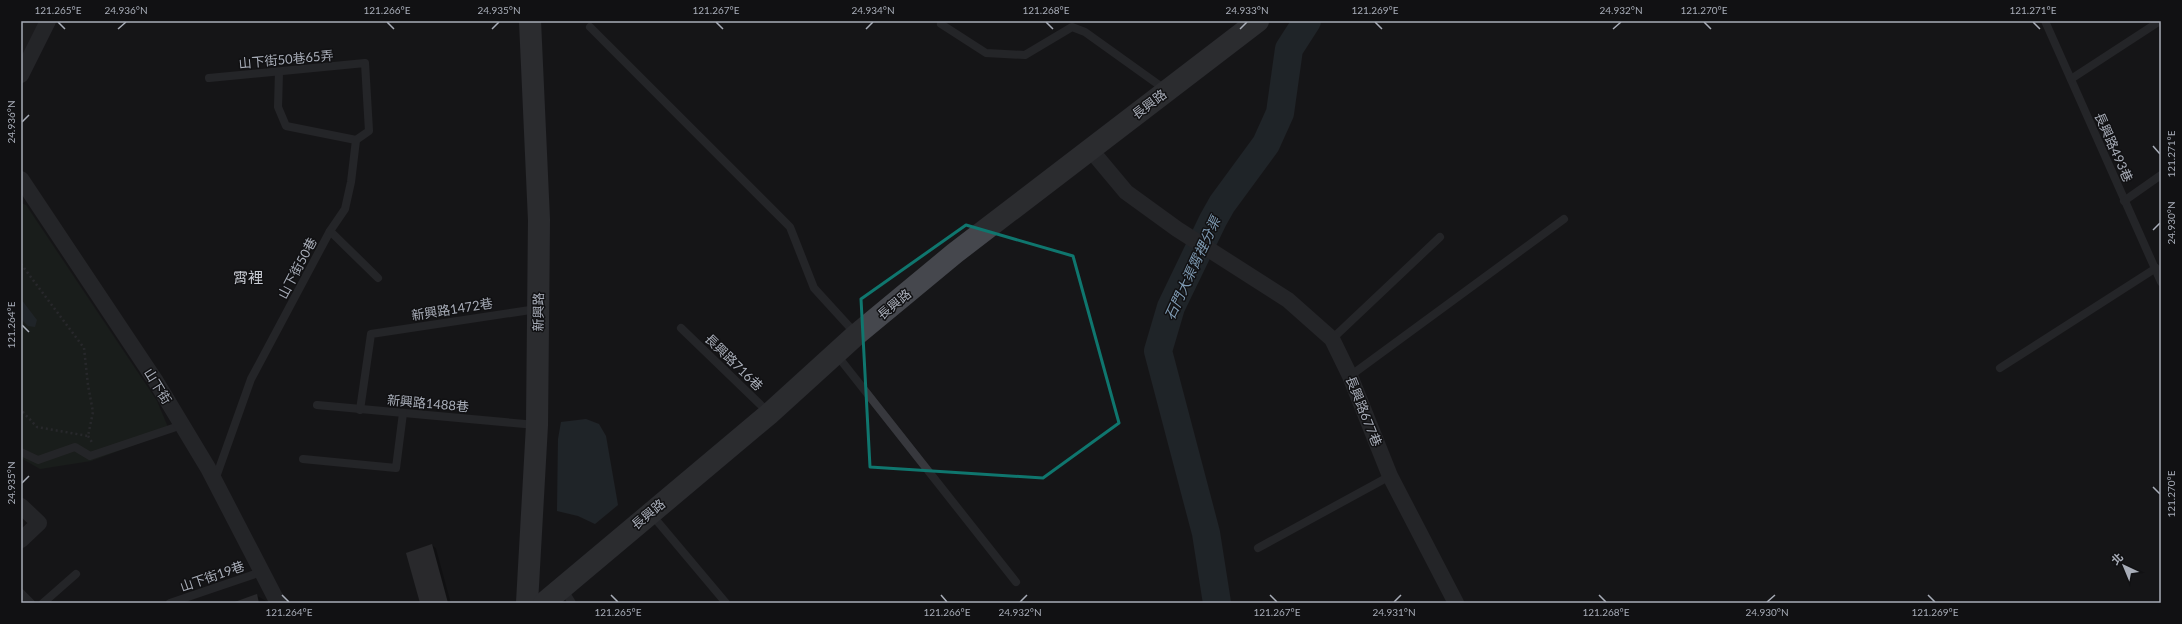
<svg xmlns="http://www.w3.org/2000/svg" width="2182" height="624" font-family="Lato,'Noto Sans TC',sans-serif">
	<rect width="100%" height="100%" fill="#161618"/>
	<path fill="#222225" d="M21,21h27l-27,46z"/>
	<path fill="#1e261f" d="M21,203l5,2 131,196 13,31 -79,29 -51,8 -19,-11z"/>
	<g fill="#2c353c">
		<path d="M21,299l16,21 -2,7 -7,-1 -7,-7z"/>
		<path d="M586,419l13,5 7,12 12,69 -23,19 -17,-8 -21,-5 1,-72 3,-17z"/>
	</g>
	<g fill="#0007">
		<path d="M432,545l4,3 15,55h-30z"/>
		<path d="M256,595l14,8h-35z"/>
	</g>
	<g fill="none" stroke-linecap="round" stroke-linejoin="round">
		<path stroke="#2c353c" stroke-width="28" d="M1217,603l-11,-70 -48,-182 13,-44 42,-87 9,-16 44,-60 14,-31 9,-64 18,-28"/>
	</g>
	<g fill="#404145">
		<path d="M432,544l16,59h-28l-14,-50z"/>
		<path d="M257,594l2,9h-27z"/>
	</g>
	<g fill="none" stroke-linecap="round" stroke-linejoin="round">
		<g stroke="#3d3f44" stroke-width="2.5" stroke-dasharray="2 3" stroke-linecap="butt">
			<path d="M21,264l63,84 4,37 5,27 -5,24 -51,-9 -16,-17"/>
			<path d="M88,436l5,8"/>
		</g>
		<g stroke="#37383d" stroke-width="8">
			<path d="M2045,21l116,261"/>
			<path d="M941,24l45,29 39,2 47,-28 13,5 81,58"/>
			<path d="M590,27l200,200 24,61 42,46"/>
			<path d="M279,72l-1,35 8,19 70,14"/>
			<path d="M209,78l156,-15 4,68 -13,9 -5,42 -6,27 -15,22 -79,148 -36,101"/>
			<path d="M2071,79l89,-58"/>
			<path d="M2124,201l37,-26"/>
			<path d="M330,231l48,47"/>
			<path d="M681,328l88,85"/>
			<path d="M1332,339l108,-102"/>
			<path d="M836,354l180,228"/>
			<path d="M2000,368l156,-100"/>
			<path d="M1350,376l214,-157"/>
			<path d="M317,405l219,20"/>
			<path d="M360,410l11,-76 166,-25"/>
			<path d="M21,452l17,8 37,-13 15,9 92,-31"/>
			<path d="M303,459l93,9 7,-55"/>
			<path d="M652,515l74,88"/>
			<path d="M1258,548l132,-72"/>
			<path d="M563,588l9,15"/>
			<path d="M21,593l10,10"/>
			<path d="M43,603l33,-29"/>
			<path d="M170,603l91,-31"/>
		</g>
		<g stroke="#37383d" stroke-width="16">
			<path d="M21,75l27,-54"/>
			<path d="M1090,149l36,43 51,37 111,71 44,39 18,37 40,100 66,127"/>
			<path d="M21,179l134,201 53,88 70,135"/>
			<path d="M21,506l18,17 -18,17"/>
		</g>
		<g stroke="#45474d" stroke-width="22">
			<path d="M527,603l10,-178 2,-205 -9,-199"/>
			<path d="M544,603l225,-189 87,-79 99,-82 303,-232"/>
		</g>
	</g>
	<path d="M0 0H2182V624H0ZM966,225l107,31 46,167 -76,55 -173,-11 -9,-168z" fill="#161618" fill-opacity=".55" fill-rule="evenodd"/>
	<path fill="none" stroke="#0f766e" stroke-width="3" stroke-linejoin="round" d="M966,225l107,31 46,167 -76,55 -173,-11 -9,-168z"/>
	<path fill="none" stroke="#a8adb8" stroke-width="1.5" d="M58,22l7,7M387,22l7,7M716,22l7,7M1046,22l7,7M1375,22l7,7M1704,22l7,7M2033,22l7,7M118,29l8,-7M492,29l7,-7M866,29l7,-7M1240,29l7,-7M1613,29l8,-7M22,122l7,-7M2153,146l7,8M2153,230l7,-7M22,325l7,7M22,483l7,-7M2153,487l7,7M282,595l7,7M611,595l7,7M941,595l6,7M1270,595l7,7M1599,595l7,7M1928,595l7,7M1020,602l7,-7M1394,602l7,-7M1767,602l8,-7"/>
	<g text-anchor="middle" dominant-baseline="central" stroke-width="3" stroke-linejoin="round" paint-order="stroke">
		<g font-size="13" fill="#a8adb8" stroke="#111113">
			<text transform="translate(286 59) rotate(-5)">山下街50巷65弄</text>
			<text transform="translate(1149 104) rotate(-37)">長興路</text>
			<text transform="translate(2114 147) rotate(66)">長興路493巷</text>
			<text transform="translate(297 268) rotate(-62)">山下街50巷</text>
			<text transform="translate(894 304) rotate(-40)">長興路</text>
			<text transform="translate(452 309) rotate(-9)">新興路1472巷</text>
			<text transform="translate(538 312) rotate(-89)">新興路</text>
			<text transform="translate(734 362) rotate(44)">長興路716巷</text>
			<text transform="translate(158 386) rotate(58)">山下街</text>
			<text transform="translate(428 403) rotate(5)">新興路1488巷</text>
			<text transform="translate(1364 411) rotate(68)">長興路677巷</text>
			<text transform="translate(648 514) rotate(-40)">長興路</text>
			<text transform="translate(212 576) rotate(-19)">山下街19巷</text>
		</g>
		<g font-size="14" font-style="italic" fill="#7f9bb3" stroke="#111113">
			<text transform="translate(1192 268) rotate(-65)">石門大渠霄裡分渠</text>
		</g>
		<g font-size="15" fill="#c9ccd4" stroke="#111113">
			<text x="248" y="277">霄裡</text>
		</g>
	</g>
	<rect width="2182" height="624" fill="none" stroke="#111113" stroke-width="44"/>
	<g transform="translate(2124 566) rotate(316)" stroke="#111113" stroke-width="3" paint-order="stroke">
	<path d="M0-3L7 15L0 10L-7 15Z" fill="#a8adb8"/>
	<text y="-6" font-size="11" font-weight="bold" text-anchor="middle" fill="#a8adb8">北</text>
	</g>
	<rect x="22" y="22" width="2138" height="580" fill="none" stroke="#a8adb8" stroke-width="1.5"/>
	<g font-size="10" text-anchor="middle" fill="#a8adb8">
		<text x="58" y="14">121.265°E</text>
		<text x="126" y="14">24.936°N</text>
		<text x="387" y="14">121.266°E</text>
		<text x="499" y="14">24.935°N</text>
		<text x="716" y="14">121.267°E</text>
		<text x="873" y="14">24.934°N</text>
		<text x="1046" y="14">121.268°E</text>
		<text x="1247" y="14">24.933°N</text>
		<text x="1375" y="14">121.269°E</text>
		<text x="1621" y="14">24.932°N</text>
		<text x="1704" y="14">121.270°E</text>
		<text x="2033" y="14">121.271°E</text>
		<text transform="translate(11 122) rotate(-90)" y="4">24.936°N</text>
		<text transform="translate(2171 154) rotate(-90)" y="4">121.271°E</text>
		<text transform="translate(2171 223) rotate(-90)" y="4">24.930°N</text>
		<text transform="translate(11 325) rotate(-90)" y="4">121.264°E</text>
		<text transform="translate(11 483) rotate(-90)" y="4">24.935°N</text>
		<text transform="translate(2171 494) rotate(-90)" y="4">121.270°E</text>
		<text x="289" y="616">121.264°E</text>
		<text x="618" y="616">121.265°E</text>
		<text x="947" y="616">121.266°E</text>
		<text x="1020" y="616">24.932°N</text>
		<text x="1277" y="616">121.267°E</text>
		<text x="1394" y="616">24.931°N</text>
		<text x="1606" y="616">121.268°E</text>
		<text x="1767" y="616">24.930°N</text>
		<text x="1935" y="616">121.269°E</text>
	</g>
</svg>
